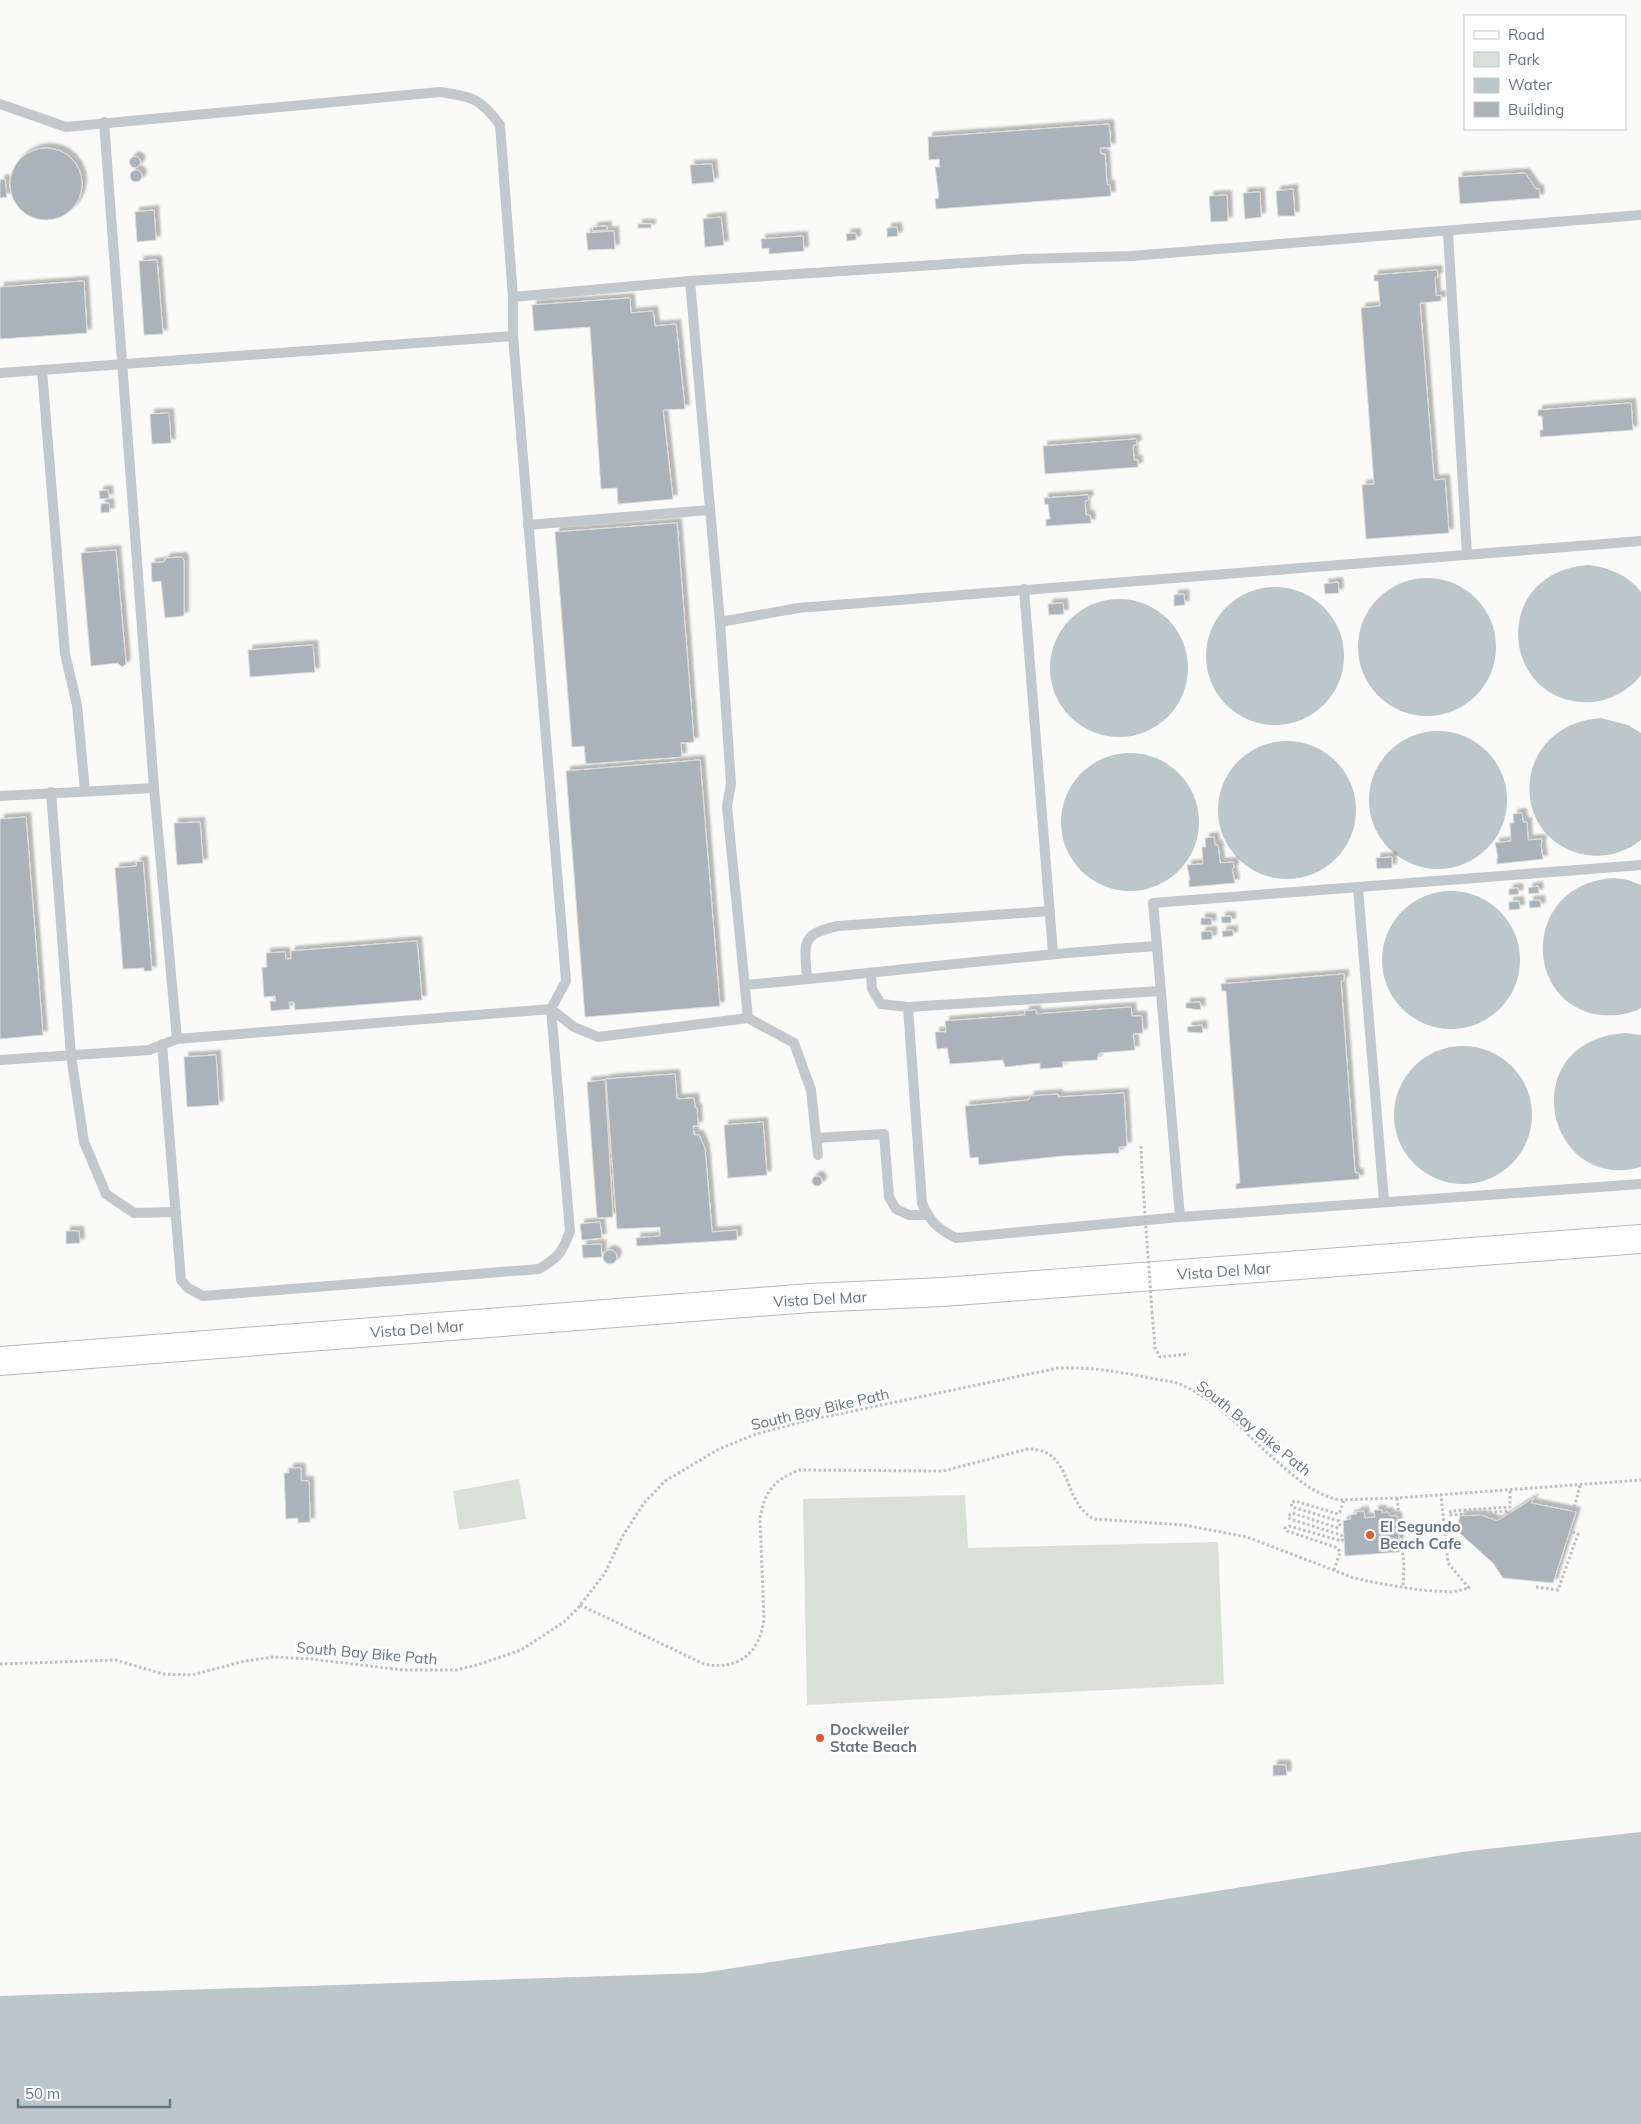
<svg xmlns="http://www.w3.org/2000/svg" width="1641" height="2124" font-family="Mulish,sans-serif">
	<defs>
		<filter id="shadow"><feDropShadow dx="4.5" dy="-4.5" stdDeviation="1" flood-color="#0004"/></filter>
	</defs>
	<rect width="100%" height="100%" fill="#fafaf8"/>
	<g fill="#dadfd7">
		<path d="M519,1479l7,40 -67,11 -6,-39z"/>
		<path d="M965,1495l3,53 250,-6 6,142 -417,21 -4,-206z"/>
	</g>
	<g fill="#bbc7cb">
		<path d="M1589,565c21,3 39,10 52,27v83c-12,15 -29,25 -48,27 -92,6 -106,-130 -4,-137z"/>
		<circle cx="1427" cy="647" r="69"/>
		<circle cx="1275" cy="656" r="69"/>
		<circle cx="1119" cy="668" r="69"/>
		<path d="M1601,718l27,7 13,8v107c-15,12 -34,18 -54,15 -80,-13 -78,-130 14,-137z"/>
		<circle cx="1438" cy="800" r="69"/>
		<circle cx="1287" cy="810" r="69"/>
		<circle cx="1130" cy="822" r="69"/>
		<path d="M1614,878l14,2 13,5v123c-13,7 -27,8 -41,7 -79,-11 -78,-132 14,-137z"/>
		<circle cx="1451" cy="960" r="69"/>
		<path d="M1625,1033l16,2v132c-95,27 -129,-126 -16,-134z"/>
		<circle cx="1463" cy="1115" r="69"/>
		<path d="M1641,1832v292h-1641v-128l702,-23 767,-122z"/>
	</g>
	<g fill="#aab3b9" stroke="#dcdcda" filter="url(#shadow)">
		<path d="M1109,124l2,23 -11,1 1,6h4l2,31h3l1,11 -175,13 -1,-10 4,-1 -4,-31h5l-1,-8 -10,1 -1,-23z"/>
		<circle cx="46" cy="184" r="36"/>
		<circle cx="135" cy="162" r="5.5"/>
		<path d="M712,164l2,18 -22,2 -2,-19z"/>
		<circle cx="136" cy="176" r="6"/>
		<path d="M1525,173l11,16h3l1,9 -80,6 -2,-27z"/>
		<path d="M5,179l2,18 -7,1v-18z"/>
		<path d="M1293,189l2,27h-17l-2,-25z"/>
		<path d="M1260,192l1,25 -16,2 -2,-26z"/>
		<path d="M1227,195l1,26 -17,1 -2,-26z"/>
		<path d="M154,210l2,30 -19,2 -2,-30z"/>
		<path d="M721,217l3,28 -19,2 -2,-28z"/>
		<rect x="638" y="224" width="13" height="4"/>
		<path d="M607,226v4l-14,1v-4z"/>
		<path d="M897,227l1,9 -11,1v-9z"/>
		<path d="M614,231l1,18 -27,1 -2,-17z"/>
		<path d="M856,233v7l-9,1 -1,-7z"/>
		<path d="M803,236l1,15 -35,3v-6l-7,1 -1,-10z"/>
		<path d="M157,260l6,74 -19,1 -5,-74z"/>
		<path d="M1437,270l1,7h-3l1,19 5,-1v6l-21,2 14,177 11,-1 4,54 -83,6 -4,-54 12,-1 -13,-176 19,-2 -2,-25h-4v-6z"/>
		<path d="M84,281l3,52 -87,6v-52z"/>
		<path d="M630,298l1,15 22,-2 2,15 21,-2 9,85 -22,1 10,89 -55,5 -1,-16 -16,1 -11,-162 -56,4 -2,-26z"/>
		<path d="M1631,403l2,27 -93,7v-7h3l-1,-14h-4v-6z"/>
		<path d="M169,413l2,30 -19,1 -2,-30z"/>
		<path d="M1136,439l1,6h-4l1,15h4v7l-93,7 -2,-28z"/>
		<path d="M108,490l1,8 -9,1 -1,-8z"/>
		<path d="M1088,495l1,5 -4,1 1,14h4l1,8 -45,3v-6l4,-1 -2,-15 -3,1 -1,-7z"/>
		<path d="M109,503l1,9 -9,1v-9z"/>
		<path d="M677,523l17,219 -13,1 1,14 -96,7 -2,-18 -12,1 -17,-215z"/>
		<path d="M116,550l10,114 -4,3 -4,-4 -27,3 -10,-113z"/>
		<path d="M182,557l2,4v55l-19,2 -4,-37 -9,1 -1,-19 13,-1 2,-4z"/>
		<path d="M1338,582l1,11 -14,1 -1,-10z"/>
		<path d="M1184,594l1,11 -11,1v-11z"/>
		<path d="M1063,603l1,11 -15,1 -1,-11z"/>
		<path d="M313,645l2,27 -65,5 -2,-27z"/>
		<path d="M700,760l20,246 -135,11 -19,-246z"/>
		<path d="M1522,813l1,9h4l1,18 14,-1 -1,7 2,13 -46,5v-6h1l-3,-15 16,-2 -1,-18h4l-1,-9z"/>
		<path d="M26,817l17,218 -43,4v-220z"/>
		<path d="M200,822l3,41 -26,2 -3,-42z"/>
		<path d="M1214,837l1,8h3l2,18 13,-1 1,6 -2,1 3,14 -46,4v-7h1l-3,-15 16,-1 -1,-17h4l-1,-9z"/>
		<path d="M1392,857v11l-15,1 -1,-11z"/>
		<path d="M143,861l9,110h-8v-3l-21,1 -8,-101 22,-2 -1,-4z"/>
		<path d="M1538,886l1,7 -10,1 -1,-6z"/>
		<path d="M1518,888l1,6 -10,1v-6z"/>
		<path d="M1540,900l1,7 -11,1 -1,-7z"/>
		<path d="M1519,901l1,8 -11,1v-8z"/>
		<path d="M1231,916v7h-9l-1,-6z"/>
		<path d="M1201,918h10l1,7h-11z"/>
		<path d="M1233,930v6l-10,1 -1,-6z"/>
		<path d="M1212,931v8l-10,1 -1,-8z"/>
		<path d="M417,941l5,59 -127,10 -1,-8h-5l1,7 -19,2 -1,-10h6l-1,-5 -11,1 -2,-29 5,-1 -1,-14 19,-1 1,7h5v-8z"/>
		<path d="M1344,974v7h-3l14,192h4v6l-123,10v-5l4,-1 -14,-192h-4l-1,-7z"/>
		<path d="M1200,1002l1,8 -15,-2v-5z"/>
		<path d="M1131,1007l1,9h10l1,17 -10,1 2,16 -36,3 -2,7 -35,2 1,5 -23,2v-6l-35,4 -2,-7 -53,4 -3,-16 -10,1 -2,-17h11l-1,-11 80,-6v-4l11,-1v4z"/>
		<path d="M1202,1025l1,8 -15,-1 -1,-5z"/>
		<path d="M216,1055l3,50 -32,2 -3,-50z"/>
		<path d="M675,1074l2,25 17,-1 1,10h2l1,18h-5l1,9h5l6,14 7,83 25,-2v10l-100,6 -1,-8 24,-2v-9l-43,2 -11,-150z"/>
		<path d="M605,1080l8,137 -16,1 -10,-136z"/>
		<path d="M1124,1093l3,53 -8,1v6l-57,3 -83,9 -1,-8 -8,1 -5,-52 64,-6 1,-4 28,-2v3z"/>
		<path d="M763,1122l4,53 -39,3 -4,-53z"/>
		<circle cx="817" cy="1181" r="5"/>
		<path d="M600,1222l2,16 -20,2 -2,-16z"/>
		<path d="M66,1231h13l1,12 -14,1z"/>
		<path d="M601,1244l1,13 -19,1 -1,-13z"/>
		<circle cx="610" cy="1257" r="7"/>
		<path d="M289,1468h12v13h8l1,41 -12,1v-5l-12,1 -2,-46h5z"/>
		<path d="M1534,1498l-3,5 45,9 -23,71 -50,-5 -10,-15 -37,-33 4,-14 21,-1 16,6z"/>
		<path d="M1374,1510h8v3l6,-1 2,4h7l3,36 -55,4 -2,-35 8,-2 -1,-4 7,-1 -1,-2 8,-1 1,7 10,-1z"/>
		<path d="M1273,1765h13l1,10 -14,1z"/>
	</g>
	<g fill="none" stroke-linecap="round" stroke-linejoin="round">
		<defs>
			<path id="primary" d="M0,1361l810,-63 133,-6 698,-53"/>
		</defs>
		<use href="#primary" stroke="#b5babe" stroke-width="30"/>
		<g stroke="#bbbfc2" stroke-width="3" stroke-dasharray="2.5 2.5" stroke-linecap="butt">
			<path d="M1141,1146l1,25"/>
			<path d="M1152,1312l3,36 5,9 29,-3"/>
			<path d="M1397,1498l7,68 -1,21"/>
			<path d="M1573,1512l7,-27"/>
			<path d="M1508,1514l1,-3 -59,4 -1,-1 2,-3 59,-4v-17"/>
			<path d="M1334,1570l6,-17 -2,-5 -51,-17 -2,-3 4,-2 53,15 1,-3 -2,-3 -51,-16 -2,-3 4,-3 46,15 2,-3 -1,-4 -47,-14 -1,-4 4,-2 43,13 2,-2 4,-12"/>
			<path d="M1536,1587l22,3 20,-56 -8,-3"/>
			<path d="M580,1605l124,59c34,7 56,-11 60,-45l-4,-101c5,-27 13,-37 39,-48l144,1 85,-22c46,0 33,53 66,70l90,6 63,12 107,41 23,5 43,7 32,2 17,-4 -21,-25 -7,-68"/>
			<path d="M0,1664l116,-4 47,14 29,1 53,-14 28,-4 38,2 92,11h53l21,-5 44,-15 43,-28 14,-14 27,-35 17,-36 22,-34 21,-22 54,-32 37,-15 49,-13 253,-53c34,-1 64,4 97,11 12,2 23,3 33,9 32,16 58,46 85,70 20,17 40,37 67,42l57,-2 244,-18"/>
		</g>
		<g stroke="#c3c8cc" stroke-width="10">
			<path d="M0,104l66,23 374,-35c33,5 40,6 60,33l13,172v39l53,645 -15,28 19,222c-8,22 -11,26 -31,38l-336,27 -15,-8 -7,-8 -19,-236"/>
			<path d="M104,122l50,666 23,251"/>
			<path d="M1448,232l19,322"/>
			<path d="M690,281l30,341 11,162 -4,22 21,212"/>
			<path d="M513,297l177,-16 334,-22 107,-3 510,-41"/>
			<path d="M42,370l23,284 12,51 8,86"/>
			<path d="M0,373l513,-37"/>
			<path d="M528,525l182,-15"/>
			<path d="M1024,589l29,364"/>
			<path d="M720,622l78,-14 843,-67"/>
			<path d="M51,792l20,264 13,86 22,52 28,19 42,-1"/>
			<path d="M0,796l154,-8"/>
			<path d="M1358,888l26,313"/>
			<path d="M1157,946l-4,-43 488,-38"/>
			<path d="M871,974l1,15 9,15 27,3 14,196c8,19 16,26 34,35l224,-21 461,-33"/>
			<path d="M807,979c-2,-35 -8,-45 31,-53l212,-15"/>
			<path d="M745,985c138,-12 274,-30 412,-39l23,271"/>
			<path d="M908,1007l252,-16"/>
			<path d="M0,1060l149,-10 28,-11 374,-30 23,18 24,10 150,-19 46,25 17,47 7,65"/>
			<path d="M816,1138l68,-4 5,63 7,12 13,6h18"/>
		</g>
		<use href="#primary" stroke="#fff" stroke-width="28"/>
		<path stroke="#bbbfc2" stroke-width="3" stroke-dasharray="2.5 2.5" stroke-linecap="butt" d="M1142,1171l10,141"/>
	</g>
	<g fill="#e4572e" stroke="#fff" stroke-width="2">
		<circle cx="1370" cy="1535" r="5"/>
		<circle cx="820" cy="1738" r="5"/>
	</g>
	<g text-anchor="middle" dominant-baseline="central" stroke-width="5" stroke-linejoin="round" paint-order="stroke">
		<g font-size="15" fill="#657683" stroke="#fff">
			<text transform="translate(1224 1271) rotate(-4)">Vista Del Mar</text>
			<text transform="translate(820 1299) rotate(-3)">Vista Del Mar</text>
			<text transform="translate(417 1329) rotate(-4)">Vista Del Mar</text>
			<text transform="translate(820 1409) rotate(-13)">South Bay Bike Path</text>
			<text transform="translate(1254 1428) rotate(39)">South Bay Bike Path</text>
			<text transform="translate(367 1653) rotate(5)">South Bay Bike Path</text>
		</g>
		<g font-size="15" font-weight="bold" fill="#657683" stroke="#fff" text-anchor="start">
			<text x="1380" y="1526">El Segundo<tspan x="1380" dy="17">Beach Cafe</tspan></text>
			<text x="830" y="1729">Dockweiler<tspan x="830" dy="17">State Beach</tspan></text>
		</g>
	</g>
	<rect x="1464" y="15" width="162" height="115" fill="#ffffff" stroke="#c1c8cd"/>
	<rect x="1474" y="31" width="25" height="8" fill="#ffffff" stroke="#c1c8cd"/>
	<text x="1508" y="40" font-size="15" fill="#657683">Road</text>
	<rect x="1474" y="52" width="25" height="15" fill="#dadfd7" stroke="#c1c8cd"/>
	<text x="1508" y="65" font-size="15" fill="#657683">Park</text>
	<rect x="1474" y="78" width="25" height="15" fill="#bbc7cb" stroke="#c1c8cd"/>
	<text x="1508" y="90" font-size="15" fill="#657683">Water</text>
	<rect x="1474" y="102" width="25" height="15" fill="#aab3b9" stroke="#c1c8cd"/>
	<text x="1508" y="115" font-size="15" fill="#657683">Building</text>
	<path d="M18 2099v8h152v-8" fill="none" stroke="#657683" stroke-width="2.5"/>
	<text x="25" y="2099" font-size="15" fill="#657683" stroke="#ffffff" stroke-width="4" paint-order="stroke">50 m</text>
</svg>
